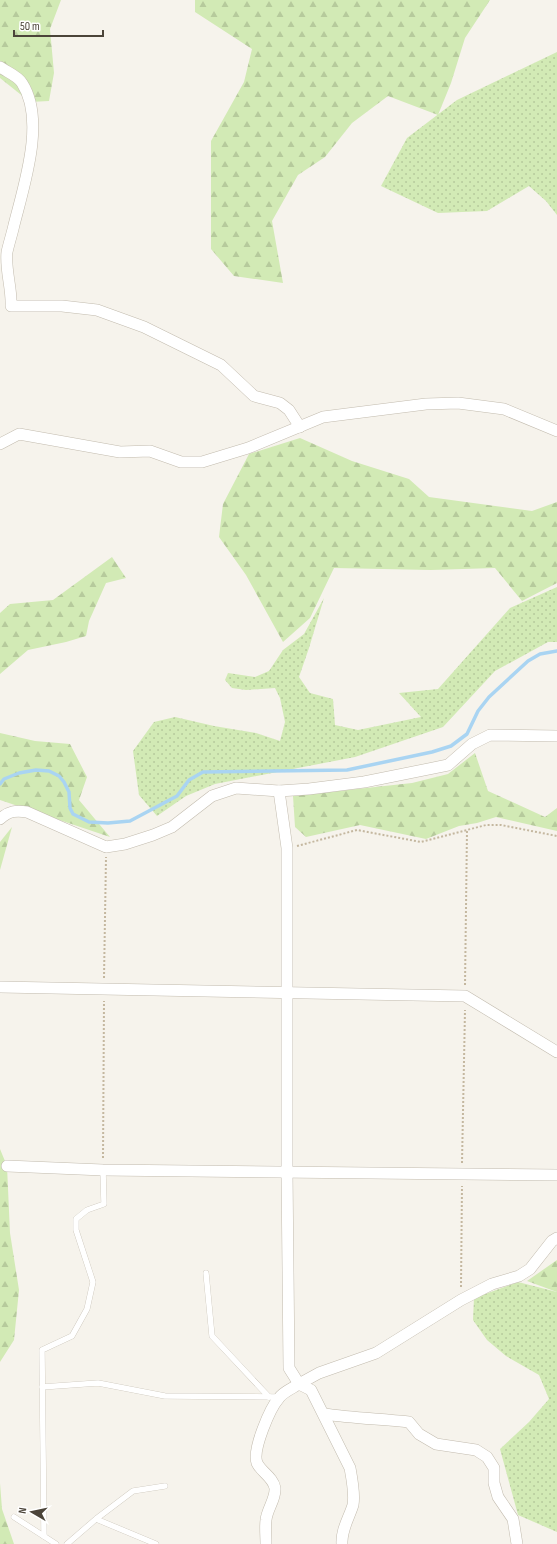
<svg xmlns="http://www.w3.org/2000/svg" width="557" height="1544" font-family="'Sofia Sans Condensed',sans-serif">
	<defs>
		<pattern id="grass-dots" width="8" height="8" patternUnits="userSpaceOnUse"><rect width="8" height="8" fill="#d2eab5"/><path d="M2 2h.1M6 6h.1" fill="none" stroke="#b6ca9c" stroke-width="1.8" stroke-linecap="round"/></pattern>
		<pattern id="forest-firs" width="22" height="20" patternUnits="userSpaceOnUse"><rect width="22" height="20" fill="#d2eab5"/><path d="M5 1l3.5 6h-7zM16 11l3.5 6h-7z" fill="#b6ca9c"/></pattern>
	</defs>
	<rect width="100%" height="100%" fill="#f6f3ec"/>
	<g fill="url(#grass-dots)">
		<path d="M557,52v163l-11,-14 -17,-15 -42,25 -49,2 -57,-27 26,-48 50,-38z"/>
		<path d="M557,587v55h-9l-53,29 -52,56 -88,30 -140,27 -29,12 -29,20 -18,-21 -6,-44 21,-29 21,-5 39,9 42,7 24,8 5,-19 -5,-24 -5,-10 -29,2 -14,-2 -7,-8 3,-7 27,4 14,-6 14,-21 21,-16 20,-36 -15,50 -10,29 11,16 23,6 2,26 23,5 63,-13 -22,-24 39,-4 72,-81z"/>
		<path d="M518,1282l39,10v240l-39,-17 -18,-66 29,-27 20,-23 -10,-24 -33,-19 -19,-16 -14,-20 1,-22z"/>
	</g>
	<g fill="url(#forest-firs)">
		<path d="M0,0h61l-11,29 4,44 -5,28 -19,1 -30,-24z"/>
		<path d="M195,0h295l-25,38 -14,45 -13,32 -50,-19 -36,27 -27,34 -27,18 -26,46 11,62 -49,-7 -23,-27v-108l33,-59 8,-33 -57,-37z"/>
		<path d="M300,438l52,23 57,18 20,18 103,14 25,-9v81l-35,18 -27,-33 -64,2 -97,-2 -24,50 -27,24 -37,-67 -27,-38 4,-33 26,-50z"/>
		<path d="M112,557l14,21 -20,5 -17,38 -3,15 -20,6 -38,8 -28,24v-61l10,-9 43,-4z"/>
		<path d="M0,733l35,8 35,3 17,33 -8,23 31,37 -110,-37z"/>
		<path d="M475,753l13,38 57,26 12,-9v23l-61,-14 -19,6 -18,3 -33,13 -66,-14 -54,12 -11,-10 -2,-31 119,-13 36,-9z"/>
		<path d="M12,827l-12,43v-28z"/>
		<path d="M0,1149l7,17 3,67 9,57 -5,50 -14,22z"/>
		<path d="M557,1260v32l-30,-11z"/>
		<path d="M0,1483l2,26 12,35h-14z"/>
	</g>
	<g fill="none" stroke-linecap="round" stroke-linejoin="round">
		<path stroke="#a9d4f2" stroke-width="3.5" d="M0,784l4,-5 15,-6 17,-3 13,1 10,5 5,6 5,10 1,16 3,6 16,8 19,1 22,-2 47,-25 12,-16 14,-8 144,-2 85,-18 19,-6 16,-12 11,-23 11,-14 39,-36 12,-7 17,-3"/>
		<defs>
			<g id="lane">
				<path d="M206,1273l6,63 57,61"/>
				<path d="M42,1387l56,-4 67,13 114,1"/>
				<path d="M14,1517l42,27"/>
				<path d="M96,1519l60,25"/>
				<path d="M44,1536l-2,-186 30,-14 15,-27 6,-27 -17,-52v-11l11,-9 17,-6 -1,-34"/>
				<path d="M67,1544l29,-25 37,-28 32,-5"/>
			</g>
			<g id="street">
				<path d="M0,67c7,5 18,9 22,16 24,37 2,102 -8,142 -2,9 -5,18 -7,27 -2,18 5,36 4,54h51l35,4 47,17 77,38 33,31 26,7 9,7 11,17"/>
				<path d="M0,444l19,-10 101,18 30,-1 31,11h21l46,-14 75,-31 103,-13 32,-1 46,6 53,22"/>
				<path d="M279,791l8,57v324l2,196 10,16 20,-11 57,-20 85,-53 31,-16 27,-8 11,-7 22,-28 5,-3"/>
				<path d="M0,819c9,-8 16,-9 27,-7l79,35 19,-3 28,-9 19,-8 40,-31 24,-8 43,3 30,-2 55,-7 84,-17 24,-21 18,-9 67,1"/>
				<path d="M0,987l465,9 92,56"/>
				<path d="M7,1166l96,4 454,5"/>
				<path d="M324,1414c28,4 57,5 85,8l10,12 17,10 40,6 11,7 7,11v15l4,14 15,22 4,25"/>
				<path d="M266,1544c0,-8 -1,-17 0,-24 1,-11 10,-21 9,-32 -2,-11 -14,-16 -18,-25 -5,-13 13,-55 22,-65 4,-6 14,-10 20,-14l12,6 39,78c2,11 5,26 3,37 -4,13 -12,25 -11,39"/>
			</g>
		</defs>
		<use href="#lane" stroke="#c2bbae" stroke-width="6"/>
		<use href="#street" stroke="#c2bbae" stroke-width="12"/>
		<g stroke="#c4b79f" stroke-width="2" stroke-dasharray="2 2" stroke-linecap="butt">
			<path d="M297,846l60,-16 64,12 65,-17h15l56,11"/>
			<path d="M104,978l2,-121"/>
			<path d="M465,985l2,-155"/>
			<path d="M103,1158l1,-157"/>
			<path d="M462,1163l3,-153"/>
			<path d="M461,1287l1,-101"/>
		</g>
		<use href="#lane" stroke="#fff" stroke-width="5.5"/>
		<use href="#street" stroke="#fff" stroke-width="11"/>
	</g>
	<g transform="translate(32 1512) rotate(279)" stroke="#ffffff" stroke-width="3" paint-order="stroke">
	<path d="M0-3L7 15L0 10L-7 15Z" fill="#4b4439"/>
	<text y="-6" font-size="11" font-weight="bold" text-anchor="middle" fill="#4b4439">N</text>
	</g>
	<path d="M14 30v6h89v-6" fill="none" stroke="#4b4439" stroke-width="2"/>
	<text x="20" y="30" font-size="12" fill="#4b4439" stroke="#ffffff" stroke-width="3" paint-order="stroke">50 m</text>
</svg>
